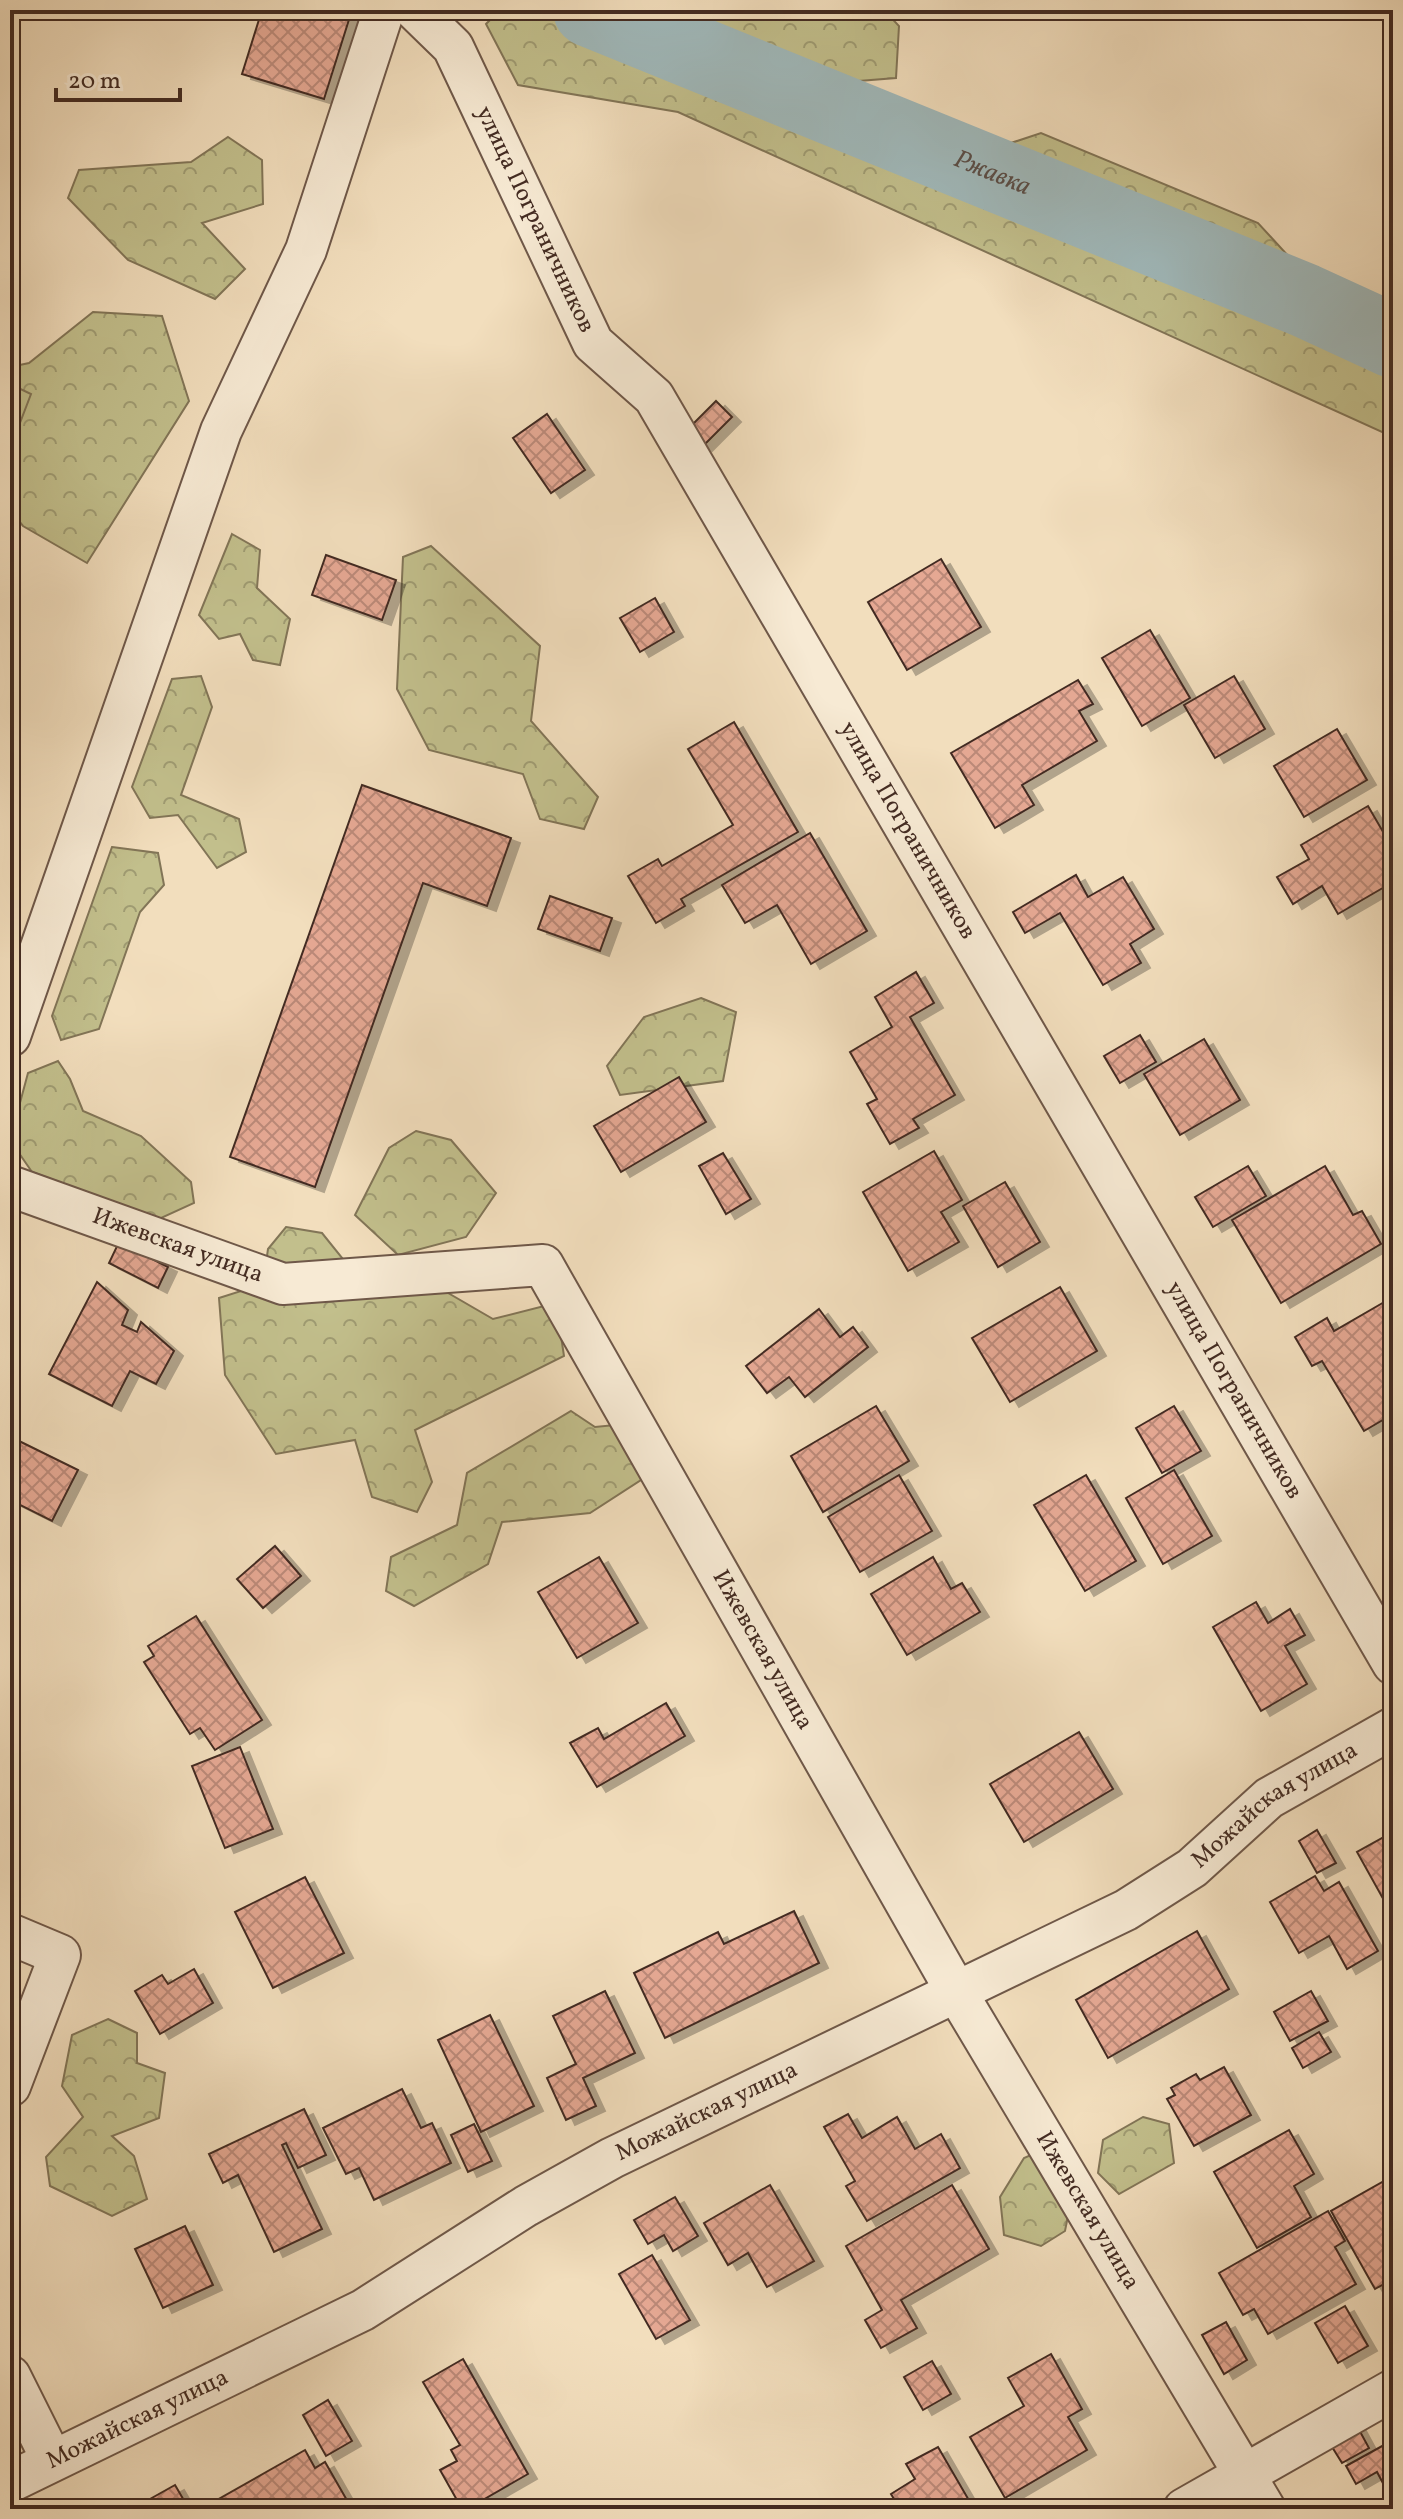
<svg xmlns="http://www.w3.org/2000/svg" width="1403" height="2519" font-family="Vollkorn,serif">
	<defs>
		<pattern id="forest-crowns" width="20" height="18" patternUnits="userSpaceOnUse" patternTransform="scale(2)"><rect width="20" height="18" fill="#c2bf8c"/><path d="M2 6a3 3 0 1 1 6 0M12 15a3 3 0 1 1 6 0" fill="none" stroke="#9f9b72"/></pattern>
		<pattern id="wetland-marsh" width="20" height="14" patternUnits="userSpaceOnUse" patternTransform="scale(2)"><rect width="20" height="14" fill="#c2bf8c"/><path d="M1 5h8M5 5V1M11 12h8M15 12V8" fill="none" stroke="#9f9b72"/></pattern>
		<pattern id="building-cross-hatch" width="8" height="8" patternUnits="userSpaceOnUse" patternTransform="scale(2)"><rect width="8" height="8" fill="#e5a893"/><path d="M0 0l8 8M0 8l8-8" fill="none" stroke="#bb8978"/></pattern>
		<filter id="shadow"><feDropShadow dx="9" dy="5" stdDeviation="0" flood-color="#0004"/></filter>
	</defs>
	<rect width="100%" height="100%" fill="#f2debd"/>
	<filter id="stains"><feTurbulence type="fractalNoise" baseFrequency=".0025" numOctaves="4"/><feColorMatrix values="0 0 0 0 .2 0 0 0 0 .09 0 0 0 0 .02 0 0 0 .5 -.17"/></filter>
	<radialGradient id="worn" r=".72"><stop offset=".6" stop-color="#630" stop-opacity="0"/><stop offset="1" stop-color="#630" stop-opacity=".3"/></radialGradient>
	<g fill="url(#forest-crowns)" stroke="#827557" stroke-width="2">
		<path d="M500,10h131l335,148 75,-25 217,90 88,96 47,22v96l-715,-325 -160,-27 -32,-61z"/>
		<path d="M661,10h223l15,16 -3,52 -63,5z"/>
		<path d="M228,137l34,23 1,44 -61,19 43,46 -30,30 -87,-39 -60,-62 11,-28 112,-8z"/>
		<path d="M93,312l69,4 27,85 -102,162 -64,-37 -13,-16v-143l19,-4z"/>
		<path d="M232,534l28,16 -3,38 33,31 -10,46 -27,-5 -13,-26 -21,5 -20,-24z"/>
		<path d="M431,546l109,100 -9,75 67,76 -14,32 -44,-10 -17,-45 -94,-24 -32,-61 6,-132z"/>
		<path d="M201,676l11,31 -31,88 58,24 7,33 -29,16 -39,-53 -28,3 -18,-31 40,-108z"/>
		<path d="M112,847l46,6 6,32 -24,27 -41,117 -38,11 -9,-24z"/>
		<path d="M701,998l35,14 -13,69 -103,14 -13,-29 37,-49z"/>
		<path d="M58,1061l12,18 13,32 58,25 50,46 3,21 -35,16 -127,-47 -22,-32 18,-67z"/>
		<path d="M416,1131l35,9 45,53 -30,44 -68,18 -43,-40 34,-67z"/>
		<path d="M286,1227l36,6 41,51 66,-2 64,37 63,-16 8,53 -149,74 17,52 -15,30 -45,-15 -17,-57 -79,14 -51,-79 -6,-77 44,-14 5,-35z"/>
		<path d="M571,1411l24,16 30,-3 19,54 -54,35 -88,9 -14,42 -74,42 -28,-15 5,-34 66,-32 10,-52z"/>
		<path d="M108,2019l29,14v30l28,10 -6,45 -47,18 22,20 13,43 -35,17 -62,-30 -4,-29 37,-40 -21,-31 10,-51z"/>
		<path d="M1143,2117l26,7 5,39 -55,31 -21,-21 5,-33z"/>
		<path d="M1056,2144l21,27 -12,60 -24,15 -37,-11 -4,-38 24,-39z"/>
	</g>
	<path fill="url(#wetland-marsh)" stroke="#827557" stroke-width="2" d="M10,384l21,10 -21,55z"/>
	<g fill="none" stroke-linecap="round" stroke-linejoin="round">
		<path stroke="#a0b9bb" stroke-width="74" id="s1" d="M590,10l714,290 89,41"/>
	</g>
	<g fill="url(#building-cross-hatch)" stroke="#432b22" stroke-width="2" filter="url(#shadow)">
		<path d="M262,10h90l-28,89 -82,-25z"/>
		<path d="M716,401l16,16 -29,29 -16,-16z"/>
		<path d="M547,414l38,56 -34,23 -38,-55z"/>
		<path d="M326,555l70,25 -14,40 -70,-25z"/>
		<path d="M941,559l40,68 -74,43 -39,-68z"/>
		<path d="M655,598l19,34 -34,20 -20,-34z"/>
		<path d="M1150,630l40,68 -48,28 -40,-68z"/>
		<path d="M1234,676l31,53 -50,29 -31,-53z"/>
		<path d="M1078,680l15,24 -14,7 18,30 -75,44 12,20 -39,23 -44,-75z"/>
		<path d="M734,722l64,110 -117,67 4,7 -29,17 -28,-47 30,-17 4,7 71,-41 -45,-76z"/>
		<path d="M1337,729l30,51 -63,37 -30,-51z"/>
		<path d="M362,785l149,53 -24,68 -64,-23 -108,304 -85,-30z"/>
		<path d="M1368,806l18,31 7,-4v49l-55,32 -16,-28 -29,18 -16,-27 32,-18 -8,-14z"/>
		<path d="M810,833l57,98 -56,33 -34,-59 -32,18 -23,-38z"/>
		<path d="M1076,875l12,22 35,-20 31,52 -24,15 11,19 -38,22 -43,-72 -35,20 -12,-21z"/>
		<path d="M550,896l62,22 -12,33 -62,-22z"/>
		<path d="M916,972l18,31 -24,14 45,78 -42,24 6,9 -29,16 -23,-40 10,-5 -27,-47 42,-25 -17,-30z"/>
		<path d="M1140,1035l16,27 -36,21 -16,-27z"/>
		<path d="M1204,1039l36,61 -60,35 -36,-61z"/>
		<path d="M679,1077l27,45 -85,50 -27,-46z"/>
		<path d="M934,1151l28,49 -21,12 18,30 -51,29 -45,-79z"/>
		<path d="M723,1153l28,46 -25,15 -27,-48z"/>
		<path d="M1248,1166l18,30 -53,31 -18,-30z"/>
		<path d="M1325,1166l28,49 9,-4 19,33 -100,59 -49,-83z"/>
		<path d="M1005,1182l35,60 -42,25 -35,-61z"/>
		<path d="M119,1242l49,25 -10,21 -49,-25z"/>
		<path d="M97,1282l31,28 -6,15 15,7 4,-10 33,29 -18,33 -26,-13 -18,35 -63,-32z"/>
		<path d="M1060,1287l37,64 -87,51 -38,-64z"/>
		<path d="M1386,1301l7,12v101l-29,17 -42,-70 -10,5 -17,-29 32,-19 7,13z"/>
		<path d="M819,1309l21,28 13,-10 15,20 -63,50 -16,-20 -22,16 -21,-27z"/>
		<path d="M876,1406l33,55 -86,51 -32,-56z"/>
		<path d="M1174,1406l27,45 -39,22 -26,-45z"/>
		<path d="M15,1439l63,31 -26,51 -42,-21v-51z"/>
		<path d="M1174,1470l38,66 -49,28 -37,-66z"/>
		<path d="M899,1475l33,56 -72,41 -32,-55z"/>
		<path d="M1086,1475l50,86 -51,30 -51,-86z"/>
		<path d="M275,1546l26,30 -38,32 -26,-29z"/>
		<path d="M599,1557l39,66 -61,35 -39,-66z"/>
		<path d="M933,1557l18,32 11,-6 18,29 -73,43 -36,-61z"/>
		<path d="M1256,1602l12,21 22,-14 15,26 -20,11 22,38 -46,27 -48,-84z"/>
		<path d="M196,1616l66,104 -47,30 -15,-22 -10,6 -46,-72 10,-6 -6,-10z"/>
		<path d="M666,1703l19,33 -88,51 -27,-44 28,-15 6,11z"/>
		<path d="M1079,1732l34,57 -89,53 -34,-58z"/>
		<path d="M240,1747l33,82 -48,19 -33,-82z"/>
		<path d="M1317,1830l19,33 -19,10 -18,-32z"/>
		<path d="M1393,1832v80l-2,1 -34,-61z"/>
		<path d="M1315,1876l9,15 15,-9 39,69 -31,18 -18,-33 -30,17 -29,-51z"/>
		<path d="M305,1877l39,76 -71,35 -38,-76z"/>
		<path d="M794,1911l25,52 -154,75 -31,-65 84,-41 6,12z"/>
		<path d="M1197,1931l32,58 -121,69 -32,-58z"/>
		<path d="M194,1969l19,34 -53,31 -25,-43 27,-16 6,9z"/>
		<path d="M605,1991l30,62 -52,25 13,28 -30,14 -19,-42 29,-14 -23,-48z"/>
		<path d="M1311,1991l17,30 -38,20 -16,-29z"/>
		<path d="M490,2015l44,91 -53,26 -43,-92z"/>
		<path d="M1319,2032l12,20 -28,16 -11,-20z"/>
		<path d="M1224,2067l27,48 -57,31 -27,-47 8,-4 -4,-7 25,-14 4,6z"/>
		<path d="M402,2089l19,39 11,-5 19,40 -77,37 -15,-32 -13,6 -23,-46z"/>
		<path d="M304,2109l22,46 -28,13 -12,-25 -4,2 40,84 -48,23 -36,-77 -15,8 -14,-29z"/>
		<path d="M848,2114l14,24 35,-21 18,32 26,-15 19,34 -93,53 -21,-35 9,-5 -31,-54z"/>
		<path d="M474,2124l18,37 -24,11 -17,-37z"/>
		<path d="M1289,2130l25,44 -20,12 17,31 -54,31 -43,-76z"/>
		<path d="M1393,2176v103l-18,10 -44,-78z"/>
		<path d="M770,2185l44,76 -47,26 -19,-34 -20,12 -24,-42z"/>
		<path d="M952,2185l37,64 -88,51 16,28 -36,20 -16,-28 17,-10 -36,-64z"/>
		<path d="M675,2197l23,39 -25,15 -9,-16 -16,9 -14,-24z"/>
		<path d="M1328,2211l17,30 -10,6 21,37 -88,50 -14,-25 -11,6 -24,-42z"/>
		<path d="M185,2226l28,59 -50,23 -28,-59z"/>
		<path d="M652,2255l38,65 -34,19 -37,-65z"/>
		<path d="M1345,2306l23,40 -30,17 -23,-40z"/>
		<path d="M1226,2322l21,38 -23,14 -22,-39z"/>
		<path d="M1051,2354l31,55 -14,8 19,33 -82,48 -35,-61 54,-31 -16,-28z"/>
		<path d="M463,2359l65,115 -61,35h-5l-22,-39 17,-9 -6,-11 9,-5 -37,-63z"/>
		<path d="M932,2361l19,33 -28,16 -19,-33z"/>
		<path d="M328,2400l24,41 -26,15 -23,-41z"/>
		<path d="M1357,2426l12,22 -27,15 -13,-21z"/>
		<path d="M1393,2440v62l-16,-30 -21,12 -10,-18z"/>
		<path d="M938,2447l36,62h-74l-9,-15 24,-15 -9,-15z"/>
		<path d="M305,2450l10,18 10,-6 27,47h-151z"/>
		<path d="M175,2485l14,24h-45l-3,-5z"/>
	</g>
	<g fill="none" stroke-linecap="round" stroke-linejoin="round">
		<defs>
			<g id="minor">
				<path id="s2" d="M415,10l38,37 140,296 61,54 739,1267"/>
				<path d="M10,1036l211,-605 85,-181 78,-240"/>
				<path id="s3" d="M10,1186l273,98 260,-19 414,728 308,516"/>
				<path d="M10,1934l50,21 -50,131"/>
				<path d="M10,2376l42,84"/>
				<path id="s4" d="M10,2482l353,-172 163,-104 86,-48 514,-248 66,-42 77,-70 124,-70"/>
				<path d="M1184,2509l209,-119"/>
			</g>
		</defs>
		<use href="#minor" stroke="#6f5849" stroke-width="44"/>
		<use href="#minor" stroke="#f7ead4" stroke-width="40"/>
	</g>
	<g text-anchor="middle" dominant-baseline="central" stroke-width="7" stroke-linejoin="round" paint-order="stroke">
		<g font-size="24" fill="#432b22" stroke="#f7ead4">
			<text stroke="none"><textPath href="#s2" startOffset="244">улица Пограничников</textPath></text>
			<text stroke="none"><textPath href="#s2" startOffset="964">улица Пограничников</textPath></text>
			<text stroke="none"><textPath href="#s3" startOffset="178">Ижевская улица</textPath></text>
			<text stroke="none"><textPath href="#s2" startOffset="1612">улица Пограничников</textPath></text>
			<text stroke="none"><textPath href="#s3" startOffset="994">Ижевская улица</textPath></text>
			<text stroke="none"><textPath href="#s4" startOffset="1438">Можайская улица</textPath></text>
			<text stroke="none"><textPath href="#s4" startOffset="790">Можайская улица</textPath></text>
			<text stroke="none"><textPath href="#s3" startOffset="1642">Ижевская улица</textPath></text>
			<text stroke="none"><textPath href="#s4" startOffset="142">Можайская улица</textPath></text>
		</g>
		<g font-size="26" font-style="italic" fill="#5a4e48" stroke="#f7ead4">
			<text stroke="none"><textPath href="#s1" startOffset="434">Ржавка</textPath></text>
		</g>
	</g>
	<rect width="1403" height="2519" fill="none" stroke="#f2debd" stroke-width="40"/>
	<rect x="12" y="12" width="1379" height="2495" fill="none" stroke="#432b22" stroke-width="4"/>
	<rect x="20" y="20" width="1363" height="2479" fill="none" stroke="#432b22" stroke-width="2"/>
	<path d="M56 88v12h124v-12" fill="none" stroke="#432b22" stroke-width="4"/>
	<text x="68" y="88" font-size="24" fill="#432b22" stroke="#f7ead4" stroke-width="6" paint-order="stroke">20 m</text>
	<rect width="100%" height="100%" filter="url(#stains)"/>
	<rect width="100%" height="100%" fill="url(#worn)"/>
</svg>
